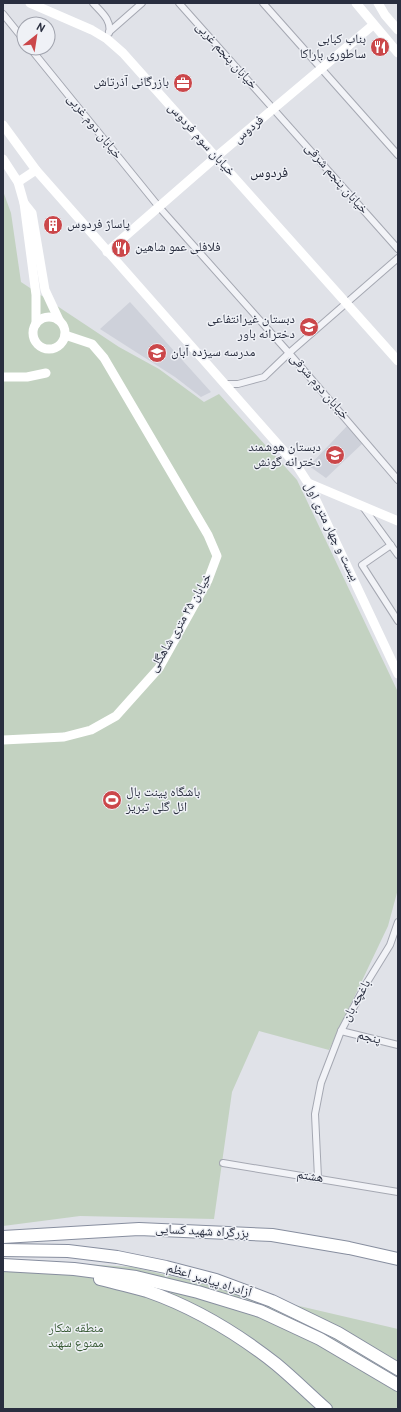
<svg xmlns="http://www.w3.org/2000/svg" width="401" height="1412" font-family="Overpass,'Noto Naskh Arabic',sans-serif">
	<rect width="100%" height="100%" fill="#e0e2e8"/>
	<g fill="#ced1da">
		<path d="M130,302l81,90 -10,5 -26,-20 -75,-48z"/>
		<path d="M348,425l16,17 -38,36 -17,-12z"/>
	</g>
	<g fill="#c3d2c1">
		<path d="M3,191l8,22 10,69 98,65 40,22 45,33 15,-8 78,86 101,212v197l-10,37 -59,124 -70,-19 -27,61 -18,127 -134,-3 -77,10z"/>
		<path d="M3,1259l129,8 266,62v80h-395z"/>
	</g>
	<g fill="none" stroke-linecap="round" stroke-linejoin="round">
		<defs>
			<g id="street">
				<path d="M93,3c8,9 19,17 16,30"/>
				<path d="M179,3l219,246"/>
				<path d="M263,3l135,152"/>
				<path d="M3,14l21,26"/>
				<path d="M109,32l33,-29"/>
				<path d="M30,48l129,159 130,146 109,127"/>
				<path d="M225,384h13l26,-7 25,-24 109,-95"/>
				<path d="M363,507l35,48"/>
				<path d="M391,545l-29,20 36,56"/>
				<path d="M341,1031l57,14"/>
				<path d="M223,1163l175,29"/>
				<path d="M318,1178l-3,-64 6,-31 20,-52 25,-47 24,-39 8,-23"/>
			</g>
			<g id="highway">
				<path d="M3,1237l136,-8 133,6 77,13 49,11"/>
				<path d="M3,1250l65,1 49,6 49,10 50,13 56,21 66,32 60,36"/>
				<path d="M3,1265l71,4 62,8 62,15 62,19 60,28 78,46"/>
				<path d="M100,1279c15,4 31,7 47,12 46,16 91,43 129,73 17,14 33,30 50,45"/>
			</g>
		</defs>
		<use href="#street" stroke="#a5a8b2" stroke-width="8"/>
		<use href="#highway" stroke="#878e9f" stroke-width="14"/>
		<use href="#street" stroke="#f2f3f7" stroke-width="6"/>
		<g stroke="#fff" stroke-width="9">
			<path d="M30,3l62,27 15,9 16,14 275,308"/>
			<path d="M356,3l42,50"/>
			<path d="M378,3l7,12 13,15"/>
			<path d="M3,125l33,45 261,296 11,17 90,191"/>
			<path d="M3,159l15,23 6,21 12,92v29"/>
			<path d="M18,182l18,-12"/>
			<path d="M24,203l8,10 13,77 14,30"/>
			<path d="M107,252l109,-95 157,-132"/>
			<circle cx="49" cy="333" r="16"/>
			<path d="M3,377h24l19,-4"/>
			<path d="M308,483l90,38"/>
			<path d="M3,740l61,-3 27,-7 25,-14 43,-48 49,-88 9,-24 -9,-21 -104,-177 -12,-14 -27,-9"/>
		</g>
		<use href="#highway" stroke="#fff" stroke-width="12"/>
	</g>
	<defs>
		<symbol id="restaurant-disc" viewBox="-11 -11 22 22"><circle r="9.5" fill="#cb474a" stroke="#eff1f6"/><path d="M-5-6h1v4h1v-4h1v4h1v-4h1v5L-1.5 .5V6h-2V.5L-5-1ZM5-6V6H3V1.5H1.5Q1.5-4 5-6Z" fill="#fff"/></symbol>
		<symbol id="office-disc" viewBox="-11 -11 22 22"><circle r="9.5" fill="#cb474a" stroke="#eff1f6"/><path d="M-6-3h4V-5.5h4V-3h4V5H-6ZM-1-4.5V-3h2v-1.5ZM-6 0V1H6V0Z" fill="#fff"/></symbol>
		<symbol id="building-disc" viewBox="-11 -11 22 22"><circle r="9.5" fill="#cb474a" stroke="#eff1f6"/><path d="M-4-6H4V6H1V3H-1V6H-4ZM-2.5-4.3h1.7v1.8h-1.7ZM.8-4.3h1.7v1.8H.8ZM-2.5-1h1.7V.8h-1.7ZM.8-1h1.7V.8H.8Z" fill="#fff"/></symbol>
		<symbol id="school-disc" viewBox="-11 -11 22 22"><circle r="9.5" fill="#cb474a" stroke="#eff1f6"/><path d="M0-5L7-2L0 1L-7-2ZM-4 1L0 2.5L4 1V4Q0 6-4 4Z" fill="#fff"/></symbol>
		<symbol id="stadium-disc" viewBox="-11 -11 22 22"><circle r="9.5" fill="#cb474a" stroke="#eff1f6"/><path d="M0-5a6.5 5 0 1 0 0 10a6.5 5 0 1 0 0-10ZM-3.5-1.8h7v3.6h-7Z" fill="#fff"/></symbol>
	</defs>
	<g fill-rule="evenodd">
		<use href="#restaurant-disc" x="369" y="36" width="22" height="22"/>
		<use href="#office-disc" x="172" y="72" width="22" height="22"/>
		<use href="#building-disc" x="42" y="214" width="22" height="22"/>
		<use href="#restaurant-disc" x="110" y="237" width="22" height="22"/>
		<use href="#school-disc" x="298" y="316" width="22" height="22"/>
		<use href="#school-disc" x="146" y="342" width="22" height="22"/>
		<use href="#school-disc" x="324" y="444" width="22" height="22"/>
		<use href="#stadium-disc" x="101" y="789" width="22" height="22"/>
	</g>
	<g text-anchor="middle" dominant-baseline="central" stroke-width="3" stroke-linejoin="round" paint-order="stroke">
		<g font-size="13" fill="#292e3f" stroke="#eff1f6" text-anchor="end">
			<text x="366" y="40">بناب کبابی<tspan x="366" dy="15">ساطوری باراکا</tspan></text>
			<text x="169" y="83">بازرگانی آذرتاش</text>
			<text x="67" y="225" text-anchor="start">پاساژ فردوس</text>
			<text x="135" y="248" text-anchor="start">فلافلی عمو شاهین</text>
			<text x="295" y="320">دبستان غیرانتفاعی<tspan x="295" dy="15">دخترانه باور</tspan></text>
			<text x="171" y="353" text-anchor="start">مدرسه سیزده آبان</text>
			<text x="321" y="448">دبستان هوشمند<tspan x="321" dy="15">دخترانه گونش</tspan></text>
			<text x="126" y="793" text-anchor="start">باشگاه پینت بال<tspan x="126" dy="15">ائل گلی تبریز</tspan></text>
		</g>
		<g font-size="13" fill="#292e3f" stroke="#eff1f6">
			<text transform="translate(226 56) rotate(48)">خیابان پنجم غربی</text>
			<text transform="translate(94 127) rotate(51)">خیابان دوم غربی</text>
			<text transform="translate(249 130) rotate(-40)">فردوس</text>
			<text transform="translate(201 140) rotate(48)">خیابان سوم فردوس</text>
			<text transform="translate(336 179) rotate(49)">خیابان پنجم شرقی</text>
			<text transform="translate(319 387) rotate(49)">خیابان دوم شرقی</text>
			<text transform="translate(331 532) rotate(64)">بیست و چهار متری اول</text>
			<text transform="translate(181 623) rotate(-60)">خیابان ۳۵ متری شاهگلی</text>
			<text transform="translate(357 1001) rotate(-61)">باغچه بان</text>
			<text transform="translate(369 1038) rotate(14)">پنجم</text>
			<text transform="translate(310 1177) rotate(9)">هشتم</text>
			<text transform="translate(202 1232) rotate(3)">بزرگراه شهید کسایی</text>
			<text transform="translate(209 1281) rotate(17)">آزادراه پیامبر اعظم</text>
		</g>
		<g font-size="13" fill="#395b36" stroke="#eff1f6">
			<text x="76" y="1329">منطقه شکار<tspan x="76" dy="15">ممنوع سهند</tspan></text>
		</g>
		<g font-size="14" fill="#1b1f30" stroke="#eff1f6">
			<text x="269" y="173">فردوس</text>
		</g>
	</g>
	<rect width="401" height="1412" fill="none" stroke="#292e3f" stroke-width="8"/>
	<g transform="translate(36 36) rotate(30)"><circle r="19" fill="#eff1f6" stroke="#a0a3ad"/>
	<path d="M0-3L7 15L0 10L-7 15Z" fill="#cb474a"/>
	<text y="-6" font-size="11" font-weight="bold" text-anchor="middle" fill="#292e3f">N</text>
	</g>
</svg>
